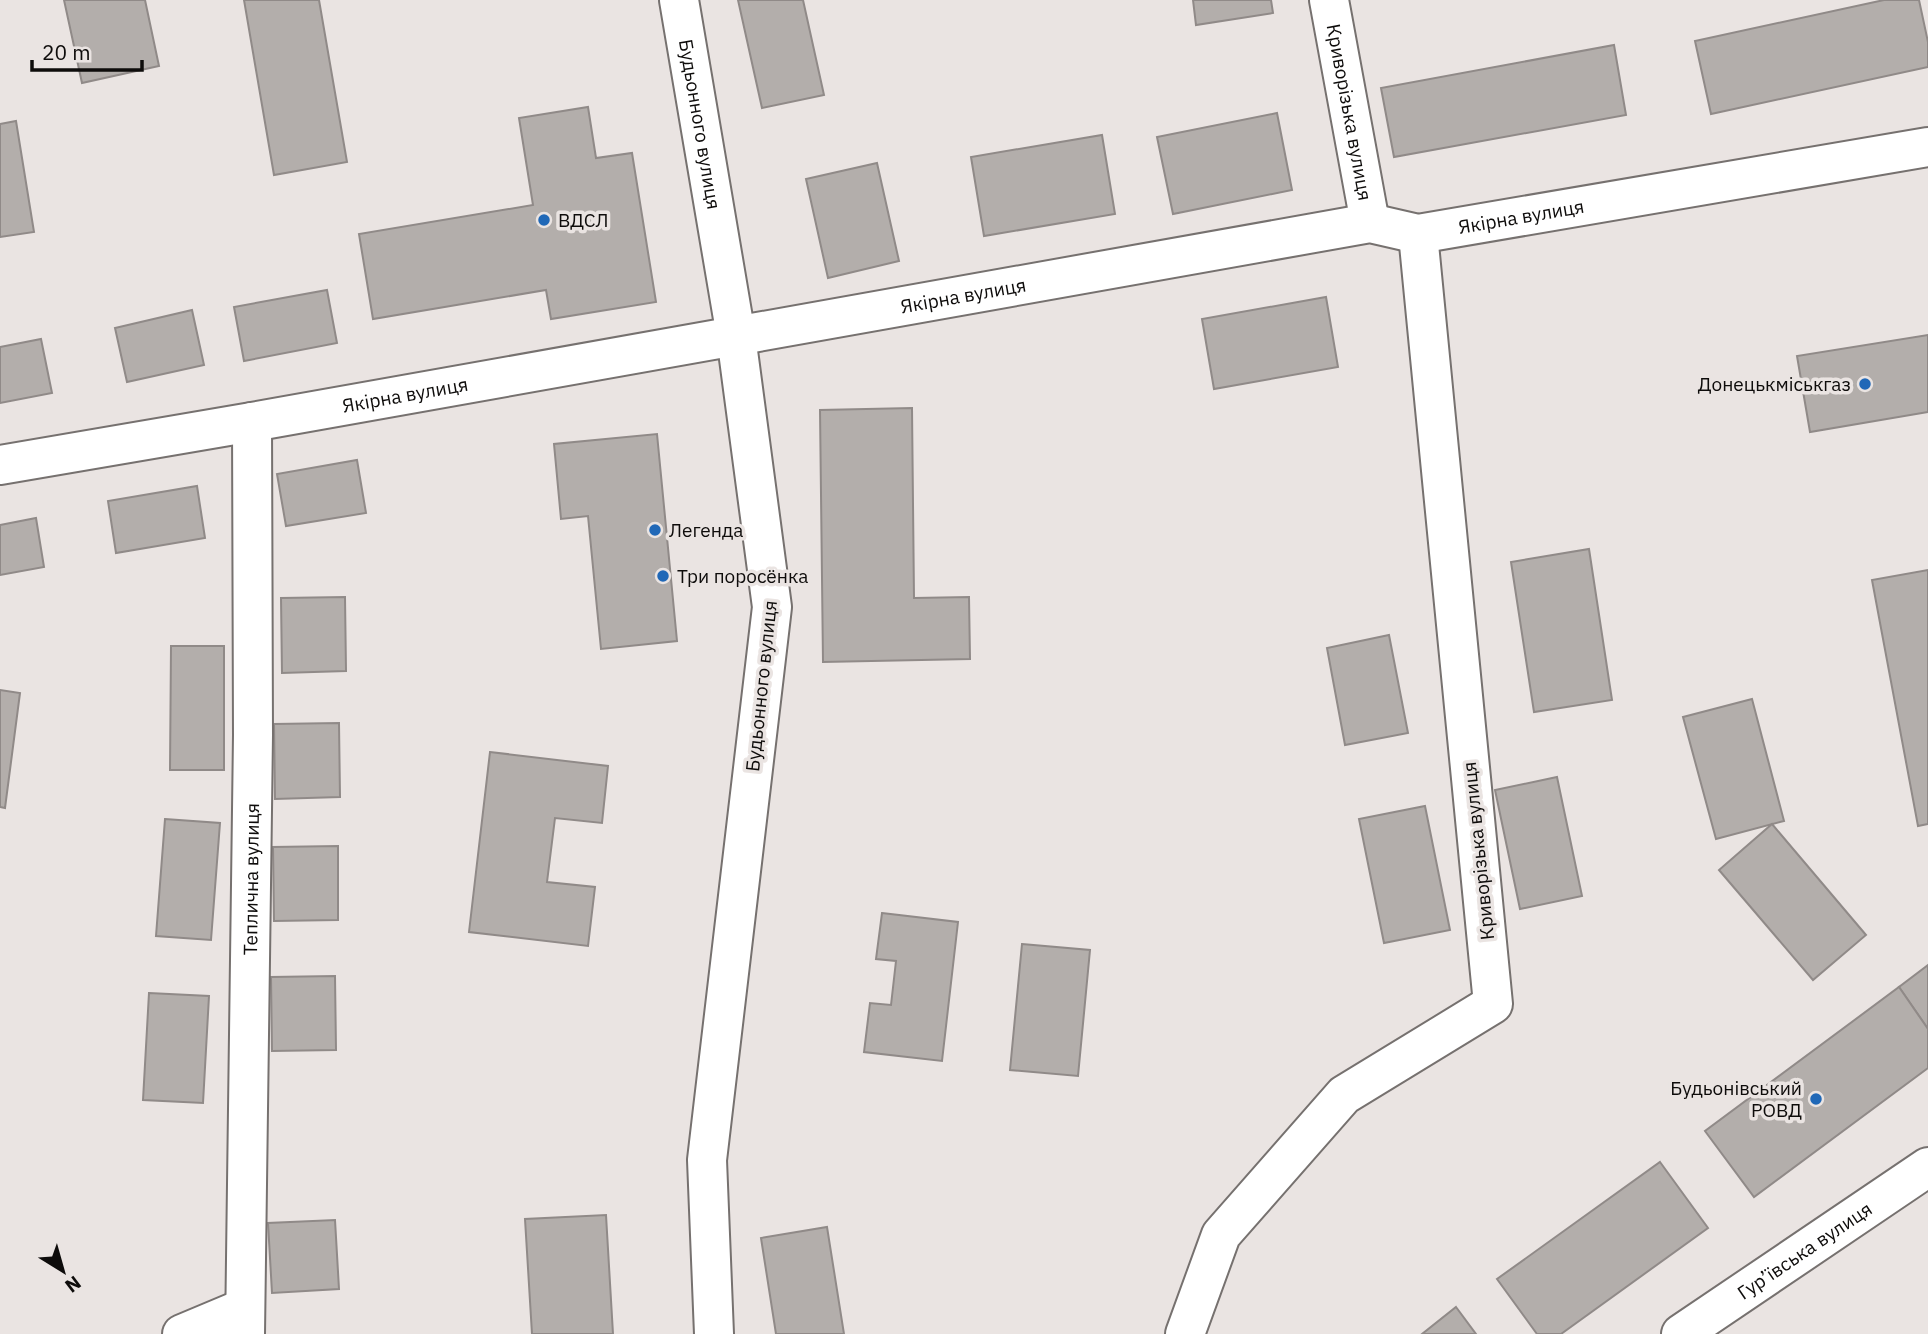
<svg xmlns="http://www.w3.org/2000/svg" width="1928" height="1334" font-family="'IBM Plex Sans',sans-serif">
	<rect width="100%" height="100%" fill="#eae4e2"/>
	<g fill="#b3aeab" stroke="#908a88" stroke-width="2">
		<path d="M64,0h81l14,66 -77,17z"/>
		<path d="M244,0h75l28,162 -73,13z"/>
		<path d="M738,0h65l21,95 -62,13z"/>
		<path d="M1193,0h78l2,13 -77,12z"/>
		<path d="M1884,0h35l9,42v25l-217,47 -16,-73z"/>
		<path d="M1614,45l12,70 -232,42 -13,-69z"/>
		<path d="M588,107l8,51 36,-5 24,149 -105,17 -5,-29 -173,29 -14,-85 174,-29 -14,-87z"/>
		<path d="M1277,113l15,77 -119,24 -16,-77z"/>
		<path d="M16,121l18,111 -34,5v-113z"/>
		<path d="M1102,135l13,79 -131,22 -13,-79z"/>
		<path d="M877,163l22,98 -71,17 -22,-99z"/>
		<path d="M327,290l10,53 -93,18 -10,-54z"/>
		<path d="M1326,297l12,70 -124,22 -12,-70z"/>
		<path d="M192,310l12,55 -77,17 -12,-54z"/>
		<path d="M1928,335v77l-118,20 -13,-76z"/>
		<path d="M41,339l11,54 -52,10v-56z"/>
		<path d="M912,408l2,190 55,-1 1,62 -147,3 -3,-252z"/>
		<path d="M657,434l20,207 -76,8 -13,-133 -27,3 -7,-75z"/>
		<path d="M357,460l9,53 -80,13 -9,-52z"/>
		<path d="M197,486l8,52 -89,15 -8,-52z"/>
		<path d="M36,518l8,49 -44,8v-50z"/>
		<path d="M1589,549l23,151 -78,12 -23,-150z"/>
		<path d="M1928,570v254l-10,2 -46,-246z"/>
		<path d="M345,597l1,74 -64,2 -1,-75z"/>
		<path d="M1389,635l19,98 -63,12 -18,-97z"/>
		<path d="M171,646h53v124h-54z"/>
		<path d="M0,690l20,3 -15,115 -5,-1z"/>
		<path d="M1752,699l32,122 -68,18 -33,-122z"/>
		<path d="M339,723l1,74 -65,2 -1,-75z"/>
		<path d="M490,752l118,14 -6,57 -47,-5 -8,64 48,5 -7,59 -119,-14z"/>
		<path d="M1557,777l25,119 -62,13 -25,-119z"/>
		<path d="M1425,806l25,124 -66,13 -25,-124z"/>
		<path d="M165,819l55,4 -9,117 -55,-4z"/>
		<path d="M1772,824l94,111 -53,45 -94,-110z"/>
		<path d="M338,846v74l-64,1 -1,-74z"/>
		<path d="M882,913l76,9 -16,139 -78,-9 6,-49 21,2 5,-44 -20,-2z"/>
		<path d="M1022,944l68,6 -12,126 -68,-6z"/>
		<path d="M1928,965v64l-29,-42z"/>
		<path d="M335,976l1,74 -64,1 -1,-74z"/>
		<path d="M1899,987l29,42v39l-174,129 -49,-66z"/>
		<path d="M149,993l60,3 -6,107 -60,-3z"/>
		<path d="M1660,1162l48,66 -147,106h-24l-40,-55z"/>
		<path d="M606,1215l7,119h-81l-7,-115z"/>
		<path d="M335,1220l4,69 -67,4 -4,-70z"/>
		<path d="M827,1227l17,107h-68l-15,-96z"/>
		<path d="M1456,1307l20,27h-54z"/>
	</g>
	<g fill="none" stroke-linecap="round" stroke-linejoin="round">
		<defs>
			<g id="minor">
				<path id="s1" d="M1329,0l41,223"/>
				<path id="s2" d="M0,465l252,-43 1118,-199 48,11 510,-87"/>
				<path d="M182,1334l62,-26"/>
				<path id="s3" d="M245,1334l8,-599 -1,-313"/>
				<path d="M1185,1334l36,-99 123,-140 149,-91 -75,-770"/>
				<path id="s4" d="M1681,1334l247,-167"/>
			</g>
			<g id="major">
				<path id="s5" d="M679,0l57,336 36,271 -65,553 7,174"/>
			</g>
		</defs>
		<use href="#minor" stroke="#76716f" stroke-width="42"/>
		<use href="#major" stroke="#76716f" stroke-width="42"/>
		<use href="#minor" stroke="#fff" stroke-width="38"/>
		<use href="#major" stroke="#fff" stroke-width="38"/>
	</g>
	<g fill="#2068b7" stroke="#eae4e2" stroke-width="2.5">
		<circle cx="544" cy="220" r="7"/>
		<circle cx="1865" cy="384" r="7"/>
		<circle cx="655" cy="530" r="7"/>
		<circle cx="663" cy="576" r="7"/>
		<circle cx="1816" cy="1099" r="7"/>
	</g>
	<g text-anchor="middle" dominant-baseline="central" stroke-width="7" stroke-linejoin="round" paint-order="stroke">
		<g font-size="19" fill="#0e0c0b" stroke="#eae4e2">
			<text stroke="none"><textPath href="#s1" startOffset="114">Криворізька вулиця</textPath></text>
			<text stroke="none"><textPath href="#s5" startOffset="126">Будьонного вулиця</textPath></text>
			<text stroke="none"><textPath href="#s2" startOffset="1545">Якірна вулиця</textPath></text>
			<text stroke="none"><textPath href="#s2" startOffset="978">Якірна вулиця</textPath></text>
			<text stroke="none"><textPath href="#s2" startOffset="411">Якірна вулиця</textPath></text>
			<text transform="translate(761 686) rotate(-84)">Будьонного вулиця</text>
			<text transform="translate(1478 851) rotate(-96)">Криворізька вулиця</text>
			<text stroke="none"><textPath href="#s3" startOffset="455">Теплична вулиця</textPath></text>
			<text stroke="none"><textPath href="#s4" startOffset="149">Гур’ївська вулиця</textPath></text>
		</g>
		<g font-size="19" fill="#0e0c0b" stroke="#eae4e2" text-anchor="start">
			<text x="558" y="220">ВДСЛ</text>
			<text x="1851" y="384" text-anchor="end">Донецькміськгаз</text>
			<text x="669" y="530">Легенда</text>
			<text x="677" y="576">Три поросёнка</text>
			<text x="1802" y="1088" text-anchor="end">Будьонівський<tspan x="1802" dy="22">РОВД</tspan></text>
		</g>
	</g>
	<g transform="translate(63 1271) rotate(143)" stroke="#eae4e2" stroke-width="5" paint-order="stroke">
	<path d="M0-5L12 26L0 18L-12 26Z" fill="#0e0c0b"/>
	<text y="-10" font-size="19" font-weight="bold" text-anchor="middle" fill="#0e0c0b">N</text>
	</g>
	<path d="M32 60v10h110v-10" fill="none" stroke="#0e0c0b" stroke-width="3.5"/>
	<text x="42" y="60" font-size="21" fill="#0e0c0b" stroke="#eae4e2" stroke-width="5" paint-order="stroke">20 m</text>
</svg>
